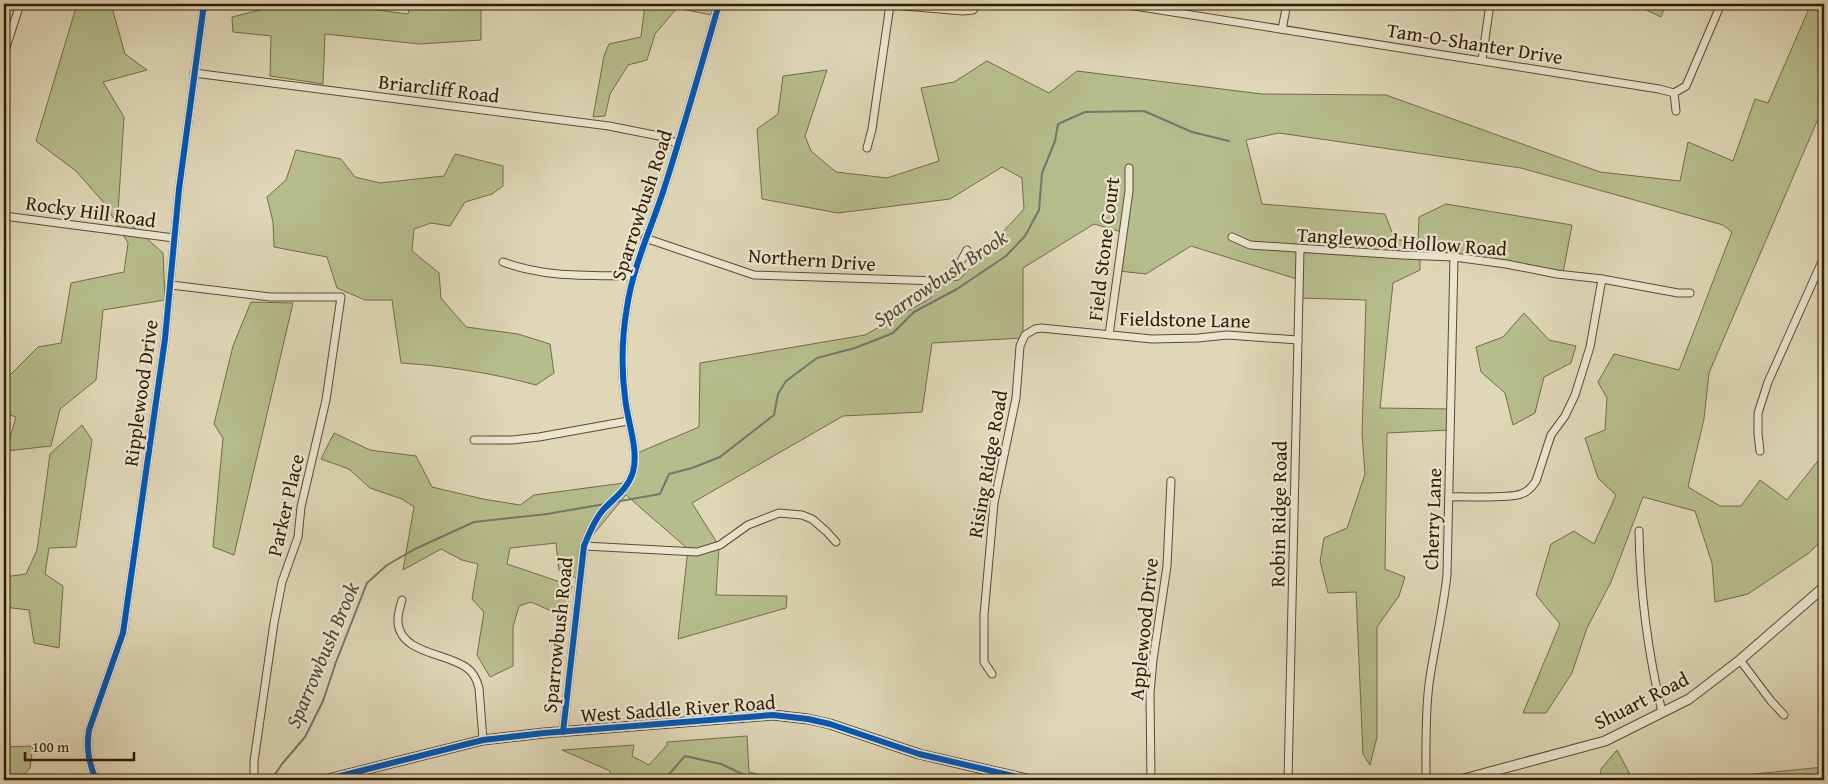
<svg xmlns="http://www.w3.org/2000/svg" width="1828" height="784" font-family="'Gentium Book Plus',serif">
	<rect width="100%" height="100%" fill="#dfd7b7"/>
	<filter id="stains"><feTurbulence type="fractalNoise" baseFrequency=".004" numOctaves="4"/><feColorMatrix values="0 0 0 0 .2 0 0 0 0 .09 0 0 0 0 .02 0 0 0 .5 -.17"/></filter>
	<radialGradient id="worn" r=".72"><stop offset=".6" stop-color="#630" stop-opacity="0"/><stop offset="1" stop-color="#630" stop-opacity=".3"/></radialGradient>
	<g fill="#b6bd8c" stroke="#746c46">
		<path d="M77,4h34l14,50 22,16 -44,12 21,35 -6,96 45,40 2,47 -62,10 -7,70 -36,29 -9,37 -45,5 10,-34 -12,-4v-34h2l32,-32 23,-4 10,-60 53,-11 4,-29 -23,-39 -29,-33 -40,-30z"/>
		<path d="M280,4h75l-1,3 54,7 3,-10h70v36l-61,4 -95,-10 -2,50 -53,-8 1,-40 -38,-4 -1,-15 48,-12z"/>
		<path d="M645,4h69l-3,11 -34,-7 -22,26 -8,26 -19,5 -18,29 -5,22 -12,1 11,-61 5,-12 32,-7z"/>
		<path d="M1634,4h32l-5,13z"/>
		<path d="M1811,4h13v101l-115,268 -5,46 -16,68 32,19h21l19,-26 27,20 37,-47v85l-15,15 -61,41 -33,8 -3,-39 -17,-52 -52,-14 -32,85 -24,46 -15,45 -26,40h-23l37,-89 -24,-29 15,-51 23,-13 20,13 22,-49 -18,-17 -13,-40 20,-8 2,-32 -9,-16 16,-28 65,16 53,-138 -9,-7 -202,-57 -242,-35 -33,7 16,64 123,10 10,26h23l1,-23 27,-13 126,21 -9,48 -143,-16v13l-27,13 -13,125 71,1 -1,21 -63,3 -2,136 20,8 -6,19 -22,31v110l-7,28 -7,-11 -7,-162 -28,1 -8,-32 4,-23 23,-10 18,-54 -3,-40 4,-134 -66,-2v-18l-109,-34 -45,28 -27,-3 6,-38 -31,-9 -71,44v70l-91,5 -10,69 -79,4 -151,87 27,43 -3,49 71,1 -1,12 -108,31 10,-90 -62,-54 -44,53 -3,31 -20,-8 -3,-28 -46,5 -3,16 65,22 -7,31 -34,-15 -12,4 -6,21v39l-23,11 -13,-22 7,-43 -12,-13 6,-35 -16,-4 -21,-11 -38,21 11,-63 -12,-8 -32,-11 -21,-19 -28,-10 13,-26 36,17 46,6 16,31 51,12 37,6 14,-10 97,-13 4,-28 64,-27 1,-64 165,-28 66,-37 3,-15 25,-3 65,-71 -2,-31 -20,-11 -52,32 -112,14 -76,-14 -5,-70 21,-15 5,-38 44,-6 -22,66 6,15 25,21 51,6 52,-17 -18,-73 33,-6 33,-21 62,32 28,-22 185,23 124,1 214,77 80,9 8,-39 45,19 22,-62 13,4z"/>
		<path d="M296,150l45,9 14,18 25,6 64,-7 11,-22 48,12v20l-11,8 -27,8 -15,24 -19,-3 -17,6 -2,22 27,22 2,25 25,29 52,7 32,10 4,29 -18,12c-44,-12 -89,-19 -135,-22l-9,-63h-27l-28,-12 -10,-31 -53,-10 -1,-25 -6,-25 19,-17z"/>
		<path d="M251,302l42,1 -59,252 -21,-8 10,-109 -9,-14 19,-78z"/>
		<path d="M1524,313l25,27 27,6 -5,17 -27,14 -9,36 -22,12 -8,-32 -24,-21 -5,-25 27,-10z"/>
		<path d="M82,425l10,15 -16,107 -27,1 -4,26 18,12 -4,62 -25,-5 -5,-33 -25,-3v-30l22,-3 11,-24 13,-96z"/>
		<path d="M747,736l2,36 33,8h-171l-1,-9 -48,-21 72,-5 -2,11 17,9 18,-20v-3z"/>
		<path d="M33,746l-3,22 -11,12h-15v-33z"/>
		<path d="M1617,750l16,30h-33l1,-11z"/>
		<path d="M1824,767v13h-120l10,-2z"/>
	</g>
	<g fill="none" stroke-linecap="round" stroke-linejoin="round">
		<g stroke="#707870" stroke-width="2">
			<path d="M615,502l45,-8 9,-20 23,-6 28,-11 54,-42 4,-21 8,-13 31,-23 38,-10 38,-15 21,-21 43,-23 49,-33 19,-20 14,-26 3,-37 13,-32 3,-17 27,-12 59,-1 48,21 37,9"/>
			<path d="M271,780l11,-16 23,-27 18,-36 13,-39 31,-79 20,-18 28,-16 59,-27 73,-8 58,-10"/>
			<path d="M639,780h25l21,-24 36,8 34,16"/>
		</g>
		<defs>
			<g id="minor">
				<path d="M881,4l82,7 10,-1 4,-6"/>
				<path d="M1122,4l537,85 15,4"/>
				<path d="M1282,29l5,-25"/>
				<path d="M4,54l16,-50"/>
				<path d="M1482,60l8,-56"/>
				<path d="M194,73l415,53 50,10 19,8"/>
				<path d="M1676,111l-2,-18 12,-7 35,-82"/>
				<path d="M867,148l5,-19 18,-124"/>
				<path d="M4,216l170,22"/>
				<path d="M1232,237l18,8 152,10 52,2 52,7 51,10 45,5 76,14h12"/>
				<path d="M645,238l109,37 184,6c16,-3 21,-17 29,-31"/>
				<path d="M503,262c42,16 86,13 130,14"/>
				<path d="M171,285l99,12h71l-15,103 -25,107 -3,30 -16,45 -8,41 -20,138v19"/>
				<path d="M1109,335l20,-144v-23"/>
				<path d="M474,440h38l27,-3 89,-16"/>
				<path d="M1760,451l-2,-17v-21l10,-31 56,-125"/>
				<path d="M1449,497c16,-1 59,2 72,-3 7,-2 11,-7 15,-13l15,-46 14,-19 10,-21 15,-48 12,-68"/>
				<path d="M1639,531c1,61 9,122 23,181"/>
				<path d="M584,546l113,6 23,-7 28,-20 31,-12 23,2 10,4 14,12 10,11"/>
				<path d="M402,600c-2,7 -5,15 -4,23 3,31 50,30 69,45 7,5 10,12 12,20l4,52"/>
				<path d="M1740,660l31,41 13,14"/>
				<path d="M992,674l-8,-12v-47l10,-112 22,-105 4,-52 5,-11 10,-6 6,-1 111,11 46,-1 29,-3 71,5"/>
				<path d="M563,732l21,-186c5,-12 10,-26 19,-36 12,-13 25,-21 30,-38 6,-24 -6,-51 -8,-75 -4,-30 -3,-60 2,-90 6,-40 23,-76 36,-115 20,-62 38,-125 56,-188"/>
				<path d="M96,780c-7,-17 -10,-31 -7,-50l34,-97 42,-294 14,-150 25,-185"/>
				<path d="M1151,780l-1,-87 3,-33 14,-94 4,-85"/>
				<path d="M1288,780l12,-531"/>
				<path d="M1426,780c0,-32 -1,-64 3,-96 5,-36 14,-72 18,-109l7,-318"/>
			</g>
			<g id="tertiary">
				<path d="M324,780l159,-40 61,-7 229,-18 35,4 22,5 89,30 112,26"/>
				<path d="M1460,780l145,-39 84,-42 51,-39 84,-73"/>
			</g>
		</defs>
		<use href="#minor" stroke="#5e4a2e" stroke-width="9"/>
		<use href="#tertiary" stroke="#5e4a2e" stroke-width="11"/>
		<use href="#minor" stroke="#eae5d0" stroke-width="7"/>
		<use href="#tertiary" stroke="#eae5d0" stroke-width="9"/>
		<defs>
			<g id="cycleway">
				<path d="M563,732l21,-186c5,-12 10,-26 19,-36 12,-13 25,-21 30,-38 6,-24 -6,-51 -8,-75 -4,-30 -3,-60 2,-90 6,-40 23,-76 36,-115 20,-62 38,-125 56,-188"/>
				<path d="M96,780c-7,-17 -10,-31 -7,-50l34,-97 42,-294 14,-150 25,-185"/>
				<path d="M324,780l159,-40 61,-7 229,-18 35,4 22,5 89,30 112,26"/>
			</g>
		</defs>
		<use href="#cycleway" stroke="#eae5d0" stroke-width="9"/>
		<use href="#cycleway" stroke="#0057b8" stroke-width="6"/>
	</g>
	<g text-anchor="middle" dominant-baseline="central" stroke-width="4.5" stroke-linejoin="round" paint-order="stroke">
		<g font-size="20" fill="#331b00" stroke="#eae5d0">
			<text transform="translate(1475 43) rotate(9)">Tam-O-Shanter Drive</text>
			<text transform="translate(439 88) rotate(7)">Briarcliff Road</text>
			<text transform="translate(641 205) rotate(-72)">Sparrowbush Road</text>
			<text transform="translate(91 211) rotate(8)">Rocky Hill Road</text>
			<text transform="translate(1402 241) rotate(4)">Tanglewood Hollow Road</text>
			<text transform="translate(1103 249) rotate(-83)">Field Stone Court</text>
			<text transform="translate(812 259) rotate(4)">Northern Drive</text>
			<text transform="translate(1185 319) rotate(1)">Fieldstone Lane</text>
			<text transform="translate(140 393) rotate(-82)">Ripplewood Drive</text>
			<text transform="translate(987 464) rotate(-80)">Rising Ridge Road</text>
			<text transform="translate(285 505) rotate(-77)">Parker Place</text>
			<text transform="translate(1278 514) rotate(-89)">Robin Ridge Road</text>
			<text transform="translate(1432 519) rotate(-88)">Cherry Lane</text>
			<text transform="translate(1143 629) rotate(-84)">Applewood Drive</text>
			<text transform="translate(557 635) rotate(-84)">Sparrowbush Road</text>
			<text transform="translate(1641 700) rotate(-27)">Shuart Road</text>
			<text transform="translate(678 708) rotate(-4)">West Saddle River Road</text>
		</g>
		<g font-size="21" font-style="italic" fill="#524a38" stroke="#eae5d0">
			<text transform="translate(940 278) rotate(-34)">Sparrowbush Brook</text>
			<text transform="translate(322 655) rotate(-67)">Sparrowbush Brook</text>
		</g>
	</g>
	<rect width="1828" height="784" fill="none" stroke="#dfd7b7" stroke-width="20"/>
	<rect x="5" y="5" width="1818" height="774" fill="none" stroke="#331b00" stroke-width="2.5"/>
	<rect x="10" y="10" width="1808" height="764" fill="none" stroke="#331b00"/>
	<path d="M25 752v8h109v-8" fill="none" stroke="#331b00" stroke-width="2.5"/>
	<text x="32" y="752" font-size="15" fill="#331b00" stroke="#eae5d0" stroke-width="4" paint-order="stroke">100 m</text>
	<rect width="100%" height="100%" filter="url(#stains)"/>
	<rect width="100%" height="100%" fill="url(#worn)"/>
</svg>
